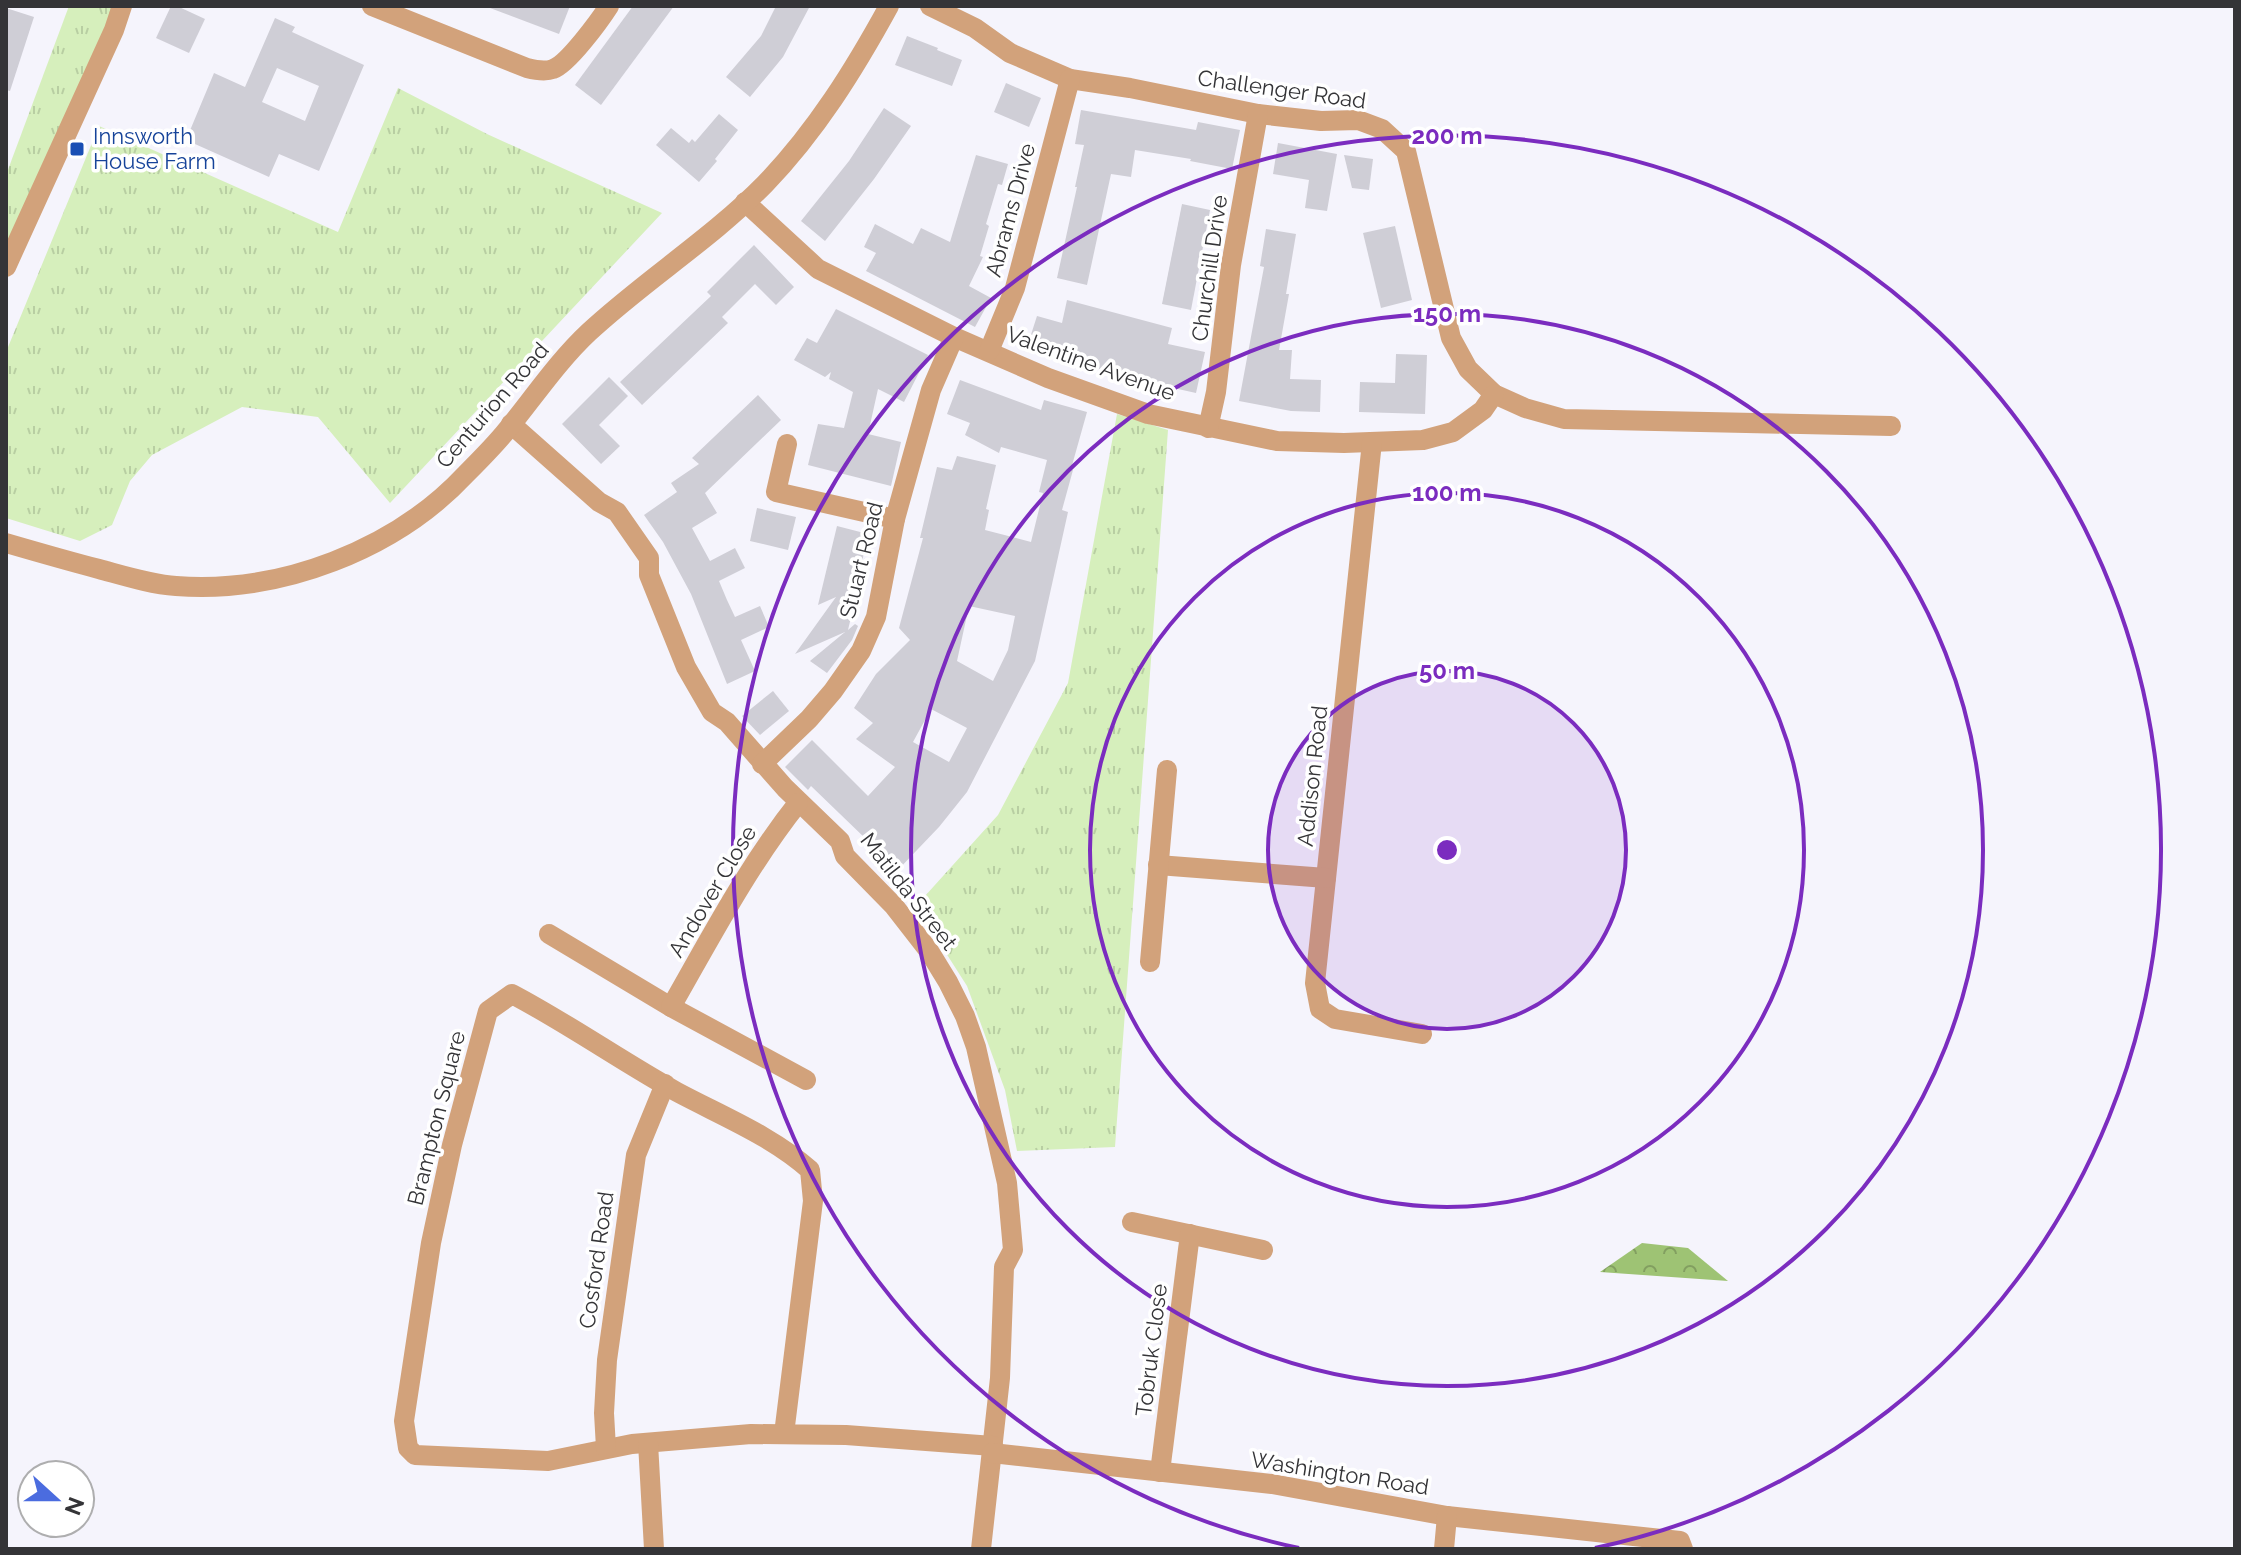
<svg xmlns="http://www.w3.org/2000/svg" width="2241" height="1555" font-family="Raleway,sans-serif">
	<defs>
		<pattern id="grass-tufts" width="24" height="20" patternUnits="userSpaceOnUse" patternTransform="scale(2)"><rect width="24" height="20" fill="#d6efbc"/><path d="M3 7l-1-3M5 7V3M7 7l1-3M15 17l-1-3M17 17v-4M19 17l1-3" fill="none" stroke="#b8cea2"/></pattern>
		<pattern id="forest-crowns" width="20" height="18" patternUnits="userSpaceOnUse" patternTransform="scale(2)"><rect width="20" height="18" fill="#9ec374"/><path d="M2 6a3 3 0 1 1 6 0M12 15a3 3 0 1 1 6 0" fill="none" stroke="#829f60"/></pattern>
	</defs>
	<rect width="100%" height="100%" fill="#f5f4fc"/>
	<g fill="url(#grass-tufts)">
		<path d="M69,6h53l-116,261v-92z"/>
		<path d="M398,88l89,46 175,79 -272,290 -72,-86 -76,-10 -90,48 -22,26 -18,44 -32,16 -74,-23v-166l93,-226 239,106z"/>
		<path d="M1117,414l51,16 -53,717 -98,4 -12,-61 -38,-104 -51,-80 82,-91 70,-132z"/>
	</g>
	<path fill="url(#forest-crowns)" d="M1642,1243l46,5 40,33 -128,-9z"/>
	<g fill="#cfced6" fill-rule="evenodd">
		<path d="M171,6h6l28,13 -16,34 -33,-15z"/>
		<path d="M490,6h80l-11,28 -69,-26z"/>
		<path d="M633,6h41l-73,99 -26,-20z"/>
		<path d="M776,6h34l-27,51 -33,40 -24,-20 35,-41z"/>
		<path d="M6,8l28,9 -24,74 -4,-1z"/>
		<path d="M275,18l20,9 -3,5 72,33 -45,106 -40,-17 -10,23 -83,-37 28,-67 31,14zM277,68l42,18 -14,35 -43,-19z"/>
		<path d="M907,36l31,12 -1,2 25,10 -10,26 -57,-21z"/>
		<path d="M1006,83l35,15 -12,29 -35,-15z"/>
		<path d="M884,108l27,18 -37,53 -49,62 -24,-20 48,-60z"/>
		<path d="M1081,110l115,20 2,-8 42,8 -8,39 -42,-8 1,-2 -56,-9 -4,27 -20,-3 -24,111 -30,-7 20,-91h-2l9,-42 -9,-1z"/>
		<path d="M719,114l19,16 -23,29 2,2 -18,21 -43,-37 15,-17 18,15 3,-4 3,3z"/>
		<path d="M1278,143l59,11 -10,57 -22,-3 4,-28 -36,-6z"/>
		<path d="M976,155l32,9 -6,21 -4,-1 -12,40 3,2 -9,30 3,1 -14,29 22,12 -16,29 -109,-56 10,-18 -12,-6 11,-23 38,20 8,-16 29,14z"/>
		<path d="M1344,155l29,4 -4,31 -17,-2z"/>
		<path d="M1182,204l28,6 -19,100 -29,-6z"/>
		<path d="M1395,226l17,74 -31,8 -18,-75z"/>
		<path d="M1266,229l30,5 -10,60h3l-10,56h13l-2,29 31,1 -1,32 -29,-1 -52,-10 25,-134 -4,-1z"/>
		<path d="M754,245l40,42 -18,18 -21,-21 -33,33 6,6 -86,82 -22,-23 91,-86 -4,-4z"/>
		<path d="M1067,300l105,28 -4,16 37,8 -9,41 -36,-8 1,-2 -58,-15 -1,2 -29,-8 -46,-15 10,-31 25,7z"/>
		<path d="M836,309l92,46 -24,47 -26,-13 -10,45 33,8 -10,44 -83,-21 10,-41 26,4 9,-36 -24,-13 2,-7 -6,5 -31,-17 13,-22 10,5z"/>
		<path d="M1396,354l31,1 -2,59 -66,-2 1,-30 35,1z"/>
		<path d="M609,377l19,19 -29,29 21,21 -19,18 -39,-40z"/>
		<path d="M960,380l81,30 3,-10 43,12 -16,57 2,1 -11,40 6,2 -33,149 -68,131 -28,35 -43,45 -31,-30 2,-2 -56,-54 -3,4 -23,-23 27,-27 56,56 27,-29 -39,-28 17,-16 -19,-15 22,-34 34,-34 -11,-12 24,-90h-3l17,-71 15,3 5,-14 39,9 -10,44 3,1 -4,20 46,12 12,-49 -4,-1 8,-32 -46,-13 -2,6 -34,-18 5,-12 -23,-9zM969,606l46,10 -7,34 -15,31 -36,-20zM931,709l36,19 -18,34 -36,-20z"/>
		<path d="M758,395l23,25 -76,73 12,20 -25,15 18,33 25,-13 10,20 -26,13 8,19 8,17 25,-11 9,21 -28,13 14,31 -28,13 -36,-90 -28,-52 -19,-27 33,-23 -6,-9 28,-19 -7,-6z"/>
		<path d="M757,508l39,9 -8,33 -38,-9z"/>
		<path d="M837,526l31,8 -6,28 3,-4 -17,72 7,-6 3,2 -6,14 -25,33 -17,-12 35,-29 -50,22 41,-57 -18,8z"/>
		<path d="M773,691l16,20 -29,24 -18,-19z"/>
	</g>
	<g fill="none" stroke-linecap="round" stroke-linejoin="round">
		<g stroke="#d2a27b" stroke-width="20">
			<path d="M372,6l155,62c8,2 18,4 26,1 15,-5 47,-49 56,-63"/>
			<path d="M930,6l45,22 35,25 60,26 60,9 128,26 63,7 37,-1 24,9 24,22 45,187 17,31 26,25 31,14 39,11 327,7"/>
			<path d="M745,202l73,67 136,68 94,41 100,36 129,27 67,2 79,-3 30,-8 30,-22 11,-16"/>
			<path d="M6,267l108,-237 8,-24"/>
			<path d="M989,351l26,-63 55,-209"/>
			<path d="M511,424l88,78 18,10 32,46v17l37,92 26,45 15,10 58,66 55,53 5,15 49,50 35,45 19,31 17,34 11,31 31,136 6,67 -9,17 -4,111 -19,171"/>
			<path d="M1208,428l8,-36 15,-127 27,-151"/>
			<path d="M1372,442l-57,541 5,26 15,10 87,15"/>
			<path d="M787,444l-11,48 119,27"/>
			<path d="M6,543c31,9 62,18 93,26 26,7 51,15 77,17 104,8 219,-36 290,-112 14,-14 29,-29 41,-44 27,-33 51,-69 82,-98 56,-52 122,-93 176,-148 51,-53 89,-114 124,-178"/>
			<path d="M762,764l47,-45 24,-28 28,-40 15,-34 19,-98 36,-129 23,-53"/>
			<path d="M1158,865l168,13"/>
			<path d="M549,934l122,73 135,73"/>
			<path d="M1150,962l17,-192"/>
			<path d="M671,1007c40,-70 77,-141 127,-204"/>
			<path d="M1132,1222l131,28"/>
			<path d="M784,1434l29,-233 -3,-31c-38,-34 -88,-54 -133,-78 -56,-31 -108,-68 -165,-98l-24,17 -36,134 -21,98 -27,178 4,27 7,7 133,6 84,-17 119,-10 95,1 147,11"/>
			<path d="M648,1443l6,106"/>
			<path d="M606,1448l-2,-35 3,-53 29,-205 29,-71"/>
			<path d="M992,1453l280,31 175,32 233,25 3,8"/>
			<path d="M1160,1472l30,-238"/>
			<path d="M1444,1549l3,-33"/>
		</g>
	</g>
	<circle cx="1447" cy="850" r="179" fill="#7b2cbf" fill-opacity=".12"/>
	<g fill="none" stroke="#7b2cbf" stroke-width="4">
		<circle cx="1447" cy="850" r="179"/>
		<circle cx="1447" cy="850" r="357"/>
		<circle cx="1447" cy="850" r="536"/>
		<path d="M1299 1548A714 714 0 1 1 1595 1548"/>
	</g>
	<rect fill="#1a4fb4" stroke="#fff" stroke-width="3" x="69" y="141" width="16" height="16" rx="4"/>
	<g text-anchor="middle" dominant-baseline="central" stroke-width="7" stroke-linejoin="round" paint-order="stroke">
		<g font-size="22" fill="#343437" stroke="#fff">
			<text transform="translate(1282 89) rotate(8)">Challenger Road</text>
			<text transform="translate(1010 210) rotate(-75)">Abrams Drive</text>
			<text transform="translate(1209 268) rotate(-82)">Churchill Drive</text>
			<text transform="translate(1091 363) rotate(20)">Valentine Avenue</text>
			<text transform="translate(492 405) rotate(-49)">Centurion Road</text>
			<text transform="translate(861 560) rotate(-76)">Stuart Road</text>
			<text transform="translate(1312 776) rotate(-84)">Addison Road</text>
			<text transform="translate(712 891) rotate(-59)">Andover Close</text>
			<text transform="translate(909 891) rotate(52)">Matilda Street</text>
			<text transform="translate(436 1118) rotate(-76)">Brampton Square</text>
			<text transform="translate(596 1260) rotate(-82)">Cosford Road</text>
			<text transform="translate(1151 1350) rotate(-83)">Tobruk Close</text>
			<text transform="translate(1340 1473) rotate(9)">Washington Road</text>
		</g>
		<g font-size="22" fill="#164399" stroke="#fff" text-anchor="start">
			<text x="93" y="136">Innsworth<tspan x="93" dy="25">House Farm</tspan></text>
		</g>
	</g>
	<circle cx="1447" cy="850" r="12" fill="#7b2cbf" stroke="#fff" stroke-width="4"/>
	<g font-size="24" text-anchor="middle" font-weight="bold" fill="#7b2cbf" stroke="#fff" stroke-width="7" stroke-linejoin="round" paint-order="stroke">
		<text x="1447" y="144">200 m</text>
		<text x="1447" y="322">150 m</text>
		<text x="1447" y="501">100 m</text>
		<text x="1447" y="679">50 m</text>
	</g>
	<rect width="2241" height="1555" fill="none" stroke="#343437" stroke-width="16"/>
	<g transform="translate(56 1499) rotate(111)"><circle r="38" fill="#ffffff" stroke="#aeaeaf" stroke-width="2"/>
	<path d="M0-6L14 30L0 20L-14 30Z" fill="#4b6cdf"/>
	<text y="-12" font-size="22" font-weight="bold" text-anchor="middle" fill="#343437">N</text>
	</g>
</svg>
